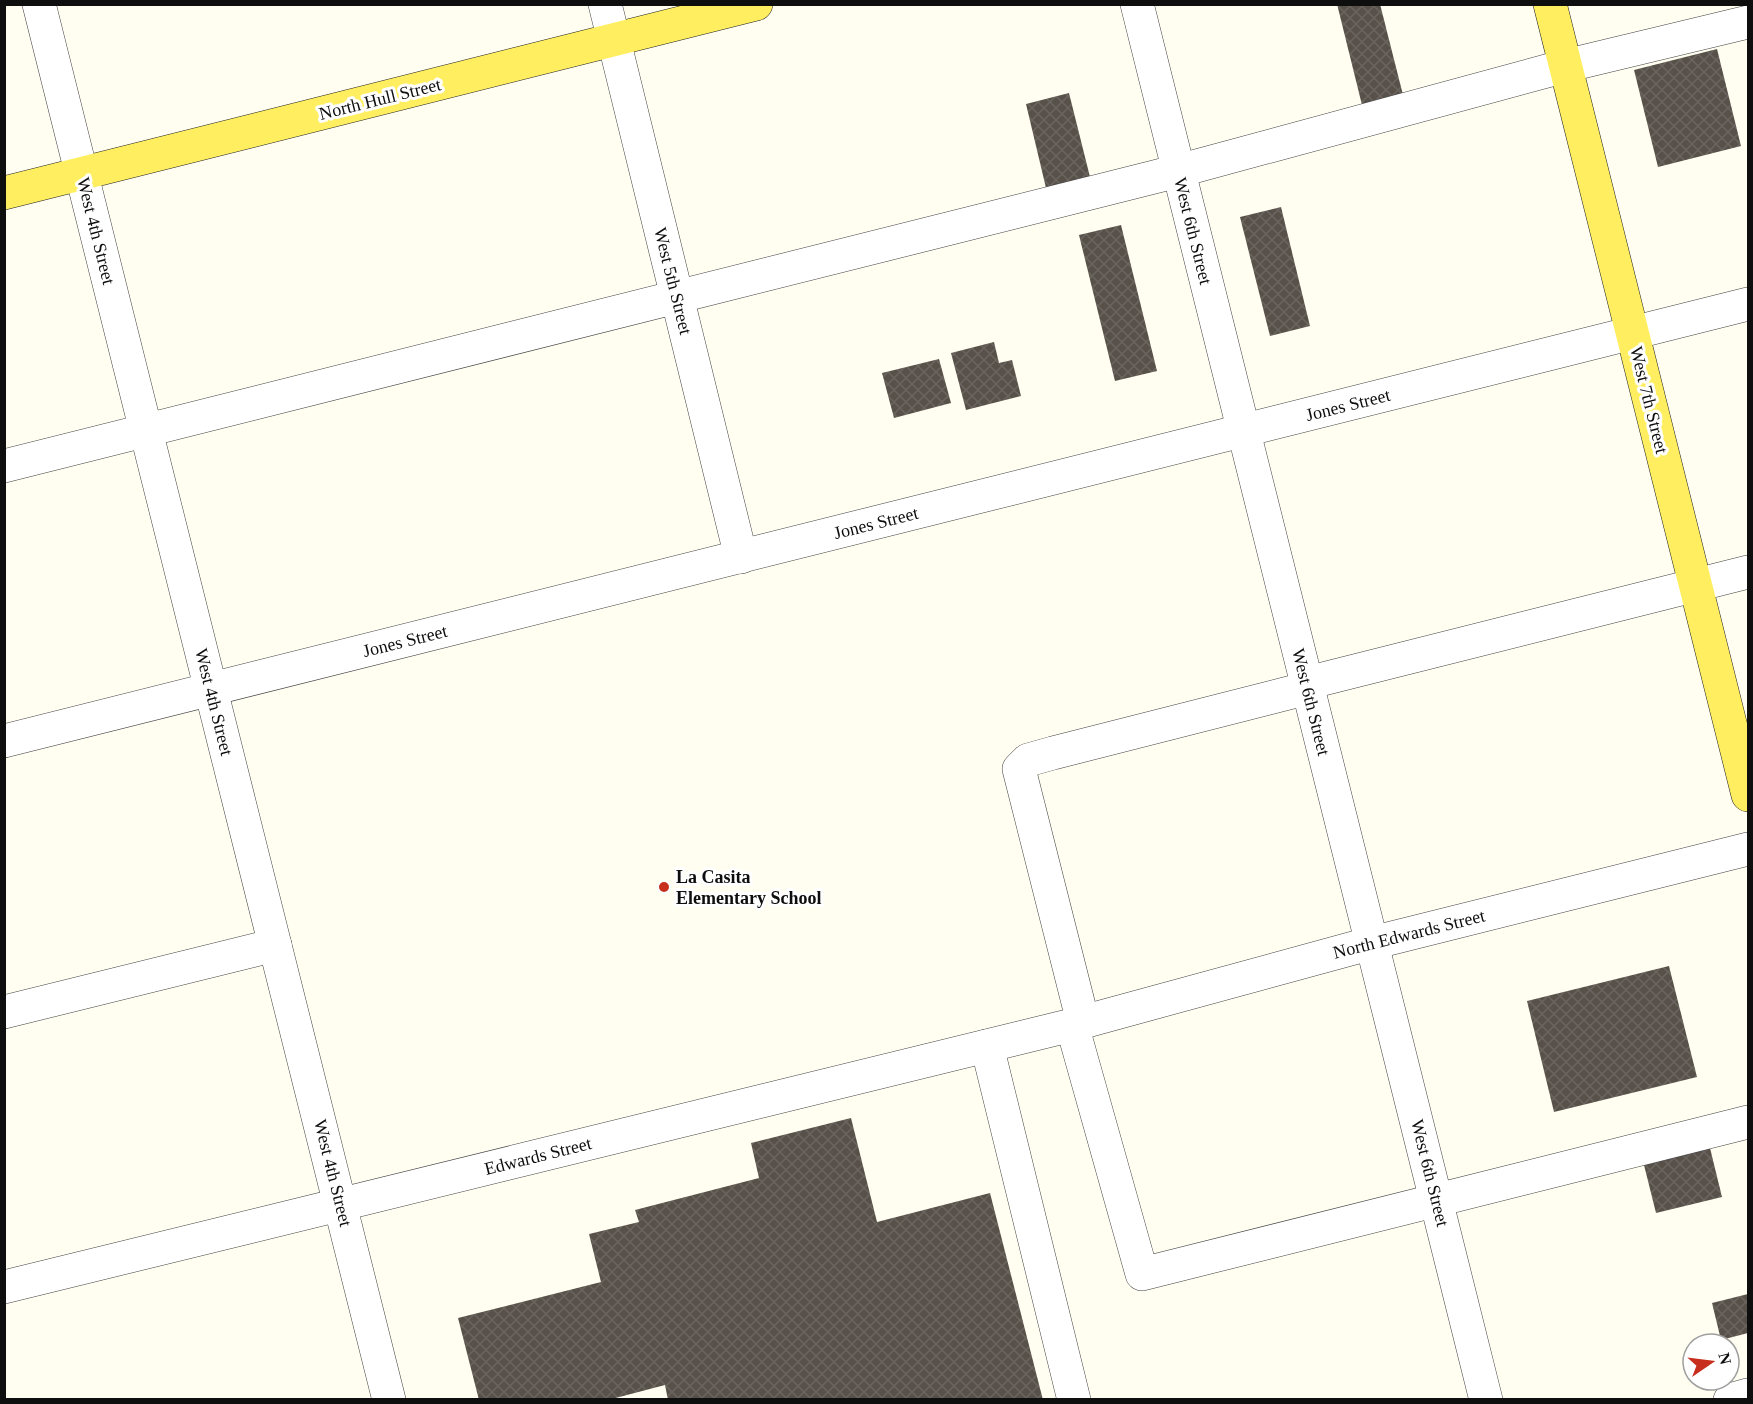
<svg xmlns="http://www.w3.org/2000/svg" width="1753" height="1404" font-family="Georgia,serif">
	<defs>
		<pattern id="building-cross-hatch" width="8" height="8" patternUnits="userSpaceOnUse" patternTransform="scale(1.5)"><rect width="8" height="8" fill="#58514a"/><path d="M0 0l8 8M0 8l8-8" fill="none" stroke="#6b6560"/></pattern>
	</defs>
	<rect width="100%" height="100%" fill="#fffef0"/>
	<g fill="url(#building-cross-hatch)">
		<path d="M1337,4h43l23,91 -41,10z"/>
		<path d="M1717,49l24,97 -83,21 -24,-97z"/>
		<path d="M1069,93l21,84 -44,11 -20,-84z"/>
		<path d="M1281,207l29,119 -40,10 -30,-119z"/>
		<path d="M1121,225l36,146 -42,10 -36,-146z"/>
		<path d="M994,342l5,21 13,-3 9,36 -55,14 -15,-57z"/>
		<path d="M939,359l12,44 -57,15 -12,-45z"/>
		<path d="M1669,966l28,111 -143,35 -27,-111z"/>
		<path d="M851,1118l26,104 113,-29 53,207h-375l-3,-15 -57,15h-129l-21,-82 143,-36 -12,-48 50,-12 -4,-12 124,-32 -8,-35z"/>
		<path d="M1710,1148l12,49 -66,16 -12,-48z"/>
		<path d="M1748,1294v39l-27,7 -9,-37z"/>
	</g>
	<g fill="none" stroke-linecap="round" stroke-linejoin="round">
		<defs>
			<g id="minor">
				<path d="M39,4l350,1396"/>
				<path d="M605,4l136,553"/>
				<path d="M1137,4l349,1396"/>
				<path d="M4,466l1174,-295 387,-105 183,-44"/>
				<path d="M1307,683l441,-111"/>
				<path d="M4,741l1744,-437"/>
				<path d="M4,1012l271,-67"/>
				<path d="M1083,1022l-64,-253 9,-9 25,-7 255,-65"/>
				<path d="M1072,1025l70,249 606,-152"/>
				<path d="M987,1046l87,354"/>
				<path d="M4,1287l1068,-262 300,-82 376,-94"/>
				<path d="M1730,1400l18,-5"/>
			</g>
			<g id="major">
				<path d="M1550,4l198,791"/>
				<path d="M4,193l752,-189"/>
			</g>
		</defs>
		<use href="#minor" stroke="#414141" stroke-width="34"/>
		<use href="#major" stroke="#1f1f1f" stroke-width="34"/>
		<use href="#minor" stroke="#fff" stroke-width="33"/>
		<use href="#major" stroke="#ffef60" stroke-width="33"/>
	</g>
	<circle fill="#c72e1e" stroke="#fff" stroke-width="2" cx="664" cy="887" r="6"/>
	<g text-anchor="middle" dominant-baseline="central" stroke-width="6" stroke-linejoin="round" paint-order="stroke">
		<g font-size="18" fill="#0e0e0e" stroke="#fff">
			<text transform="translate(380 99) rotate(-14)">North Hull Street</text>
			<text transform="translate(96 231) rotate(76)">West 4th Street</text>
			<text transform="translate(1193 231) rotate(76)">West 6th Street</text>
			<text transform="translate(673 281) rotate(76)">West 5th Street</text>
			<text transform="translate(1649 400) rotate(76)">West 7th Street</text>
			<text transform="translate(1348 405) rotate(-14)">Jones Street</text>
			<text transform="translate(876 523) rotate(-14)">Jones Street</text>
			<text transform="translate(405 641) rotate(-14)">Jones Street</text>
			<text transform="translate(214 702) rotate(76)">West 4th Street</text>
			<text transform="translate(1311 702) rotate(76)">West 6th Street</text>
			<text transform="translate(1409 934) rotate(-14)">North Edwards Street</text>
			<text transform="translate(538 1156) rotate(-14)">Edwards Street</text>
			<text transform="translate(333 1173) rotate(76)">West 4th Street</text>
			<text transform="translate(1430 1173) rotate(76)">West 6th Street</text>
		</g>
		<g font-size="18" font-weight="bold" fill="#0e0e0e" stroke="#fff" text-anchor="start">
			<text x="676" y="877">La Casita<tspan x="676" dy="21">Elementary School</tspan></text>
		</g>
	</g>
	<rect width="1753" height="1404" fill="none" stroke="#0e0e0e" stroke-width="12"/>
	<g transform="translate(1711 1362) rotate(76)"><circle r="28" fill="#ffffff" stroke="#9f9f9f" stroke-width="1.5"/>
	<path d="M0-4.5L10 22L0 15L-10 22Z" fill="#c72e1e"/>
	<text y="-9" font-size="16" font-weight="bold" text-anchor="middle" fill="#0e0e0e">N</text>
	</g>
</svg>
